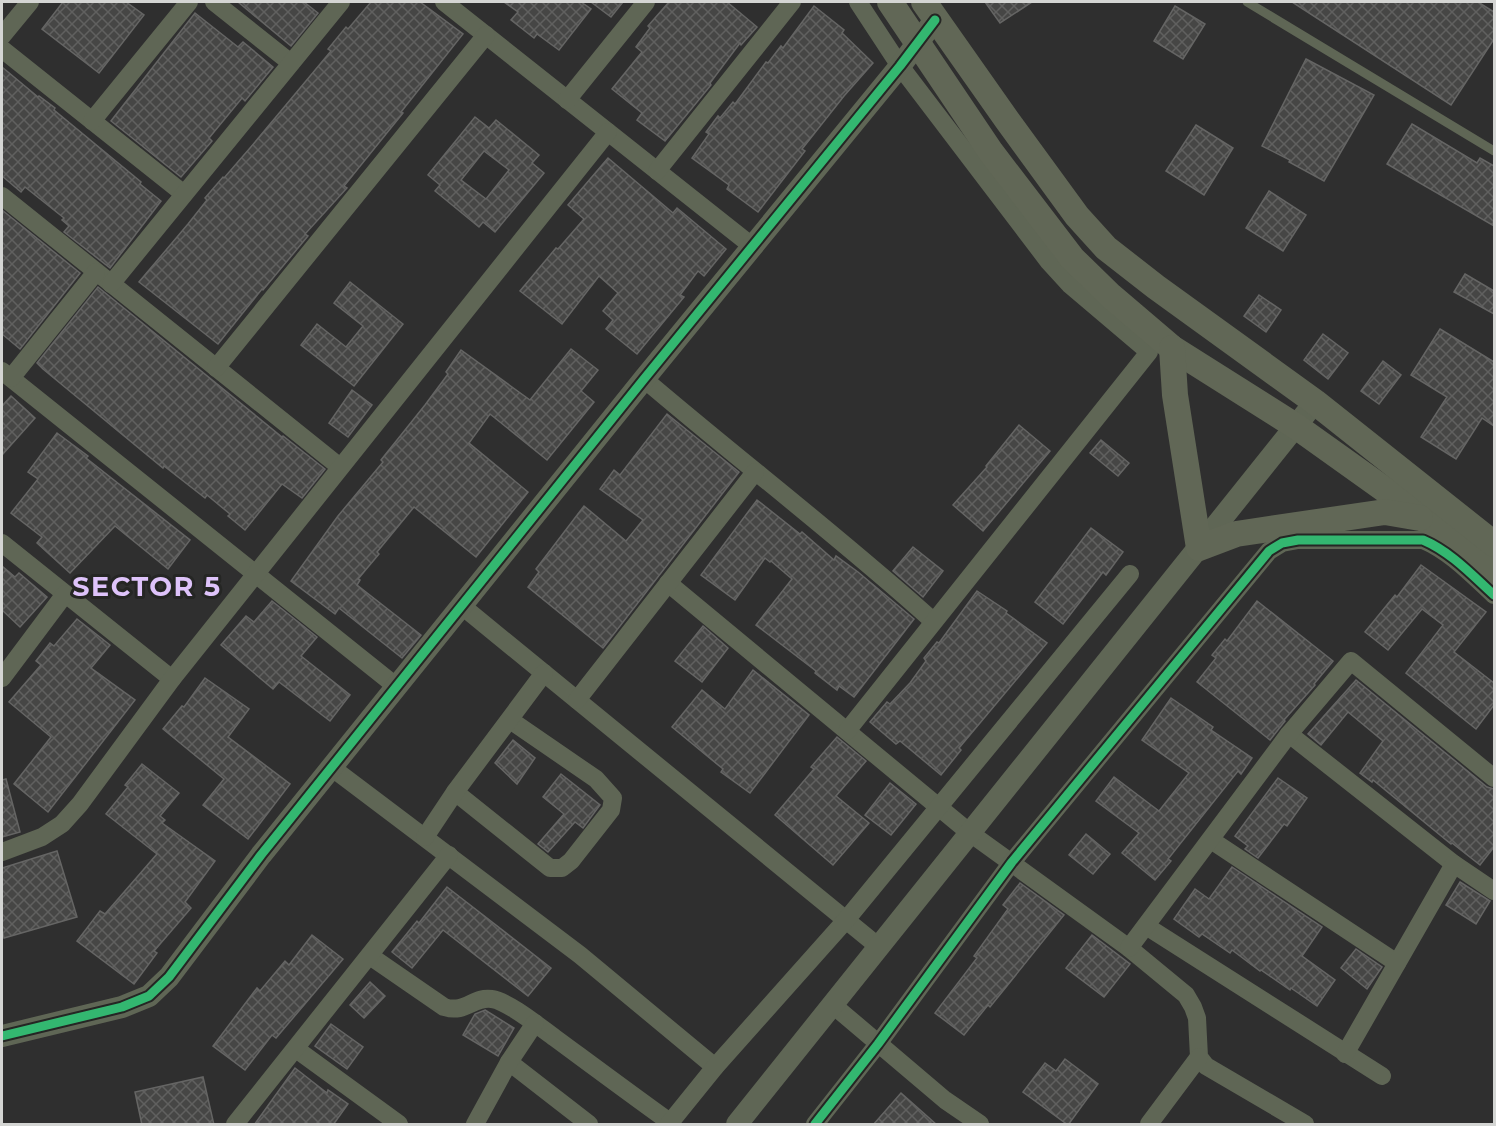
<svg xmlns="http://www.w3.org/2000/svg" width="1496" height="1126" font-family="Montserrat,sans-serif">
	<defs>
		<pattern id="building-cross-hatch" width="8" height="8" patternUnits="userSpaceOnUse" patternTransform="scale(1.5)"><rect width="8" height="8" fill="#464645"/><path d="M0 0l8 8M0 8l8-8" fill="none" stroke="#60605f"/></pattern>
	</defs>
	<rect width="100%" height="100%" fill="#2f2f2f"/>
	<g fill="url(#building-cross-hatch)" stroke="#656564" stroke-width="1.5" fill-rule="evenodd">
		<path d="M63,2h63l18,13 -45,58 -57,-44z"/>
		<path d="M238,2h66l14,11 -27,33z"/>
		<path d="M371,2h49l43,32 -62,78 2,1 -59,73 3,2 -42,46 3,2 -45,54 -1,-1 -44,55 -79,-62 49,-58 19,-24 -2,-2 18,-21 1,1 26,-30 81,-97 -3,-2 18,-22 2,2z"/>
		<path d="M504,2h77l10,7 -32,41 -22,-16 -3,4 -23,-18 7,-8z"/>
		<path d="M591,2h32l-12,15z"/>
		<path d="M669,2h58l30,25 -16,18 -1,-2 -30,40 1,2 -46,56 -28,-21 5,-7 -30,-24 30,-37 -6,-5 14,-19 -2,-2z"/>
		<path d="M985,2h47l-32,21z"/>
		<path d="M1292,2h186l16,10v27l-43,66z"/>
		<path d="M814,6l30,24 -2,3 31,30 -29,33 -42,53 3,2 -47,61 -31,-23 2,-4 -37,-27 17,-24 -3,-2 12,-16 2,2 13,-16 2,2 31,-42 2,1 13,-17 2,2z"/>
		<path d="M1175,6l30,18 -22,35 -29,-18z"/>
		<path d="M195,13l43,34 5,-5 30,25 -28,34 -3,-3 -33,40 3,3 -31,36 -70,-56z"/>
		<path d="M1306,59l68,36 -50,86 -35,-19 1,-2 -28,-14z"/>
		<path d="M2,67l36,30 1,-1 16,12 -1,2 87,72 -1,2 21,17 -51,67 -46,-36 5,-6 -7,-6 2,-2 -39,-31 -4,5 -19,-16z"/>
		<path d="M475,117l14,11 7,-8 43,35 -7,8 12,10 -49,59 -12,-10 -4,5 -44,-36 5,-6 -12,-10zM484,151l25,19 -23,29 -25,-19z"/>
		<path d="M1412,124l65,39 3,-5 14,8v60l-107,-62z"/>
		<path d="M1196,125l37,23 -29,47 -38,-24z"/>
		<path d="M608,158l65,55 4,-5 49,41 -22,27 -6,-5 -18,24 4,2 -47,57 -31,-25 7,-9 -10,-9 15,-18 -19,-17 -37,48 -42,-33 36,-43 2,1 26,-30 -16,-14z"/>
		<path d="M1269,191l37,24 -23,36 -37,-23z"/>
		<path d="M2,210l78,63 -60,76 -18,-15z"/>
		<path d="M1465,274l29,17v23l-40,-22z"/>
		<path d="M350,282l53,42 -49,62 -53,-41 16,-21 29,23 17,-21 -29,-23z"/>
		<path d="M98,287l184,150 1,-1 42,33 -23,29 -20,-14 -37,46 -17,-14 2,-2 -23,-19 -2,3 -41,-32 -1,2 -120,-99 -6,-6z"/>
		<path d="M1259,295l22,15 -15,22 -22,-16z"/>
		<path d="M1440,329l54,33v64l-12,-8 -26,41 -35,-22 26,-40 -36,-22z"/>
		<path d="M1323,334l25,19 -20,26 -24,-19z"/>
		<path d="M571,349l27,21 -17,21 13,11 -47,58 -57,-46 -21,29 59,49 -52,65 -62,-50 -37,45 2,2 -21,25 2,1 -3,5 64,50 -19,23 -63,-50 -4,6 -44,-33 47,-65 45,-54 -2,-2 44,-55 23,-31 -2,-2 15,-22 69,50z"/>
		<path d="M1383,361l18,14 -22,29 -18,-13z"/>
		<path d="M352,390l20,15 -24,32 -19,-14z"/>
		<path d="M11,396l24,22 -33,37v-49z"/>
		<path d="M667,414l72,58 -136,176 -75,-61 11,-15 -3,-3 48,-63 42,35 17,-21 -43,-31 14,-19 6,5z"/>
		<path d="M1019,425l31,26 -67,80 -30,-26 34,-38 -1,-1z"/>
		<path d="M57,433l31,23 -2,2 104,82 -22,29 -53,-43 -45,47 -33,-30 5,-6 -31,-24 27,-34 -10,-7z"/>
		<path d="M1101,440l28,23 -11,13 -28,-23z"/>
		<path d="M757,500l43,34 2,-2 32,28 2,-4 22,16 56,47 -60,78 -15,-11 -2,4 -22,-17 1,-2 -60,-46 36,-46 -21,-18 -1,1 -5,-4 -30,42 -34,-25z"/>
		<path d="M1091,528l32,24 -17,23 -3,-3 -40,52 -28,-22z"/>
		<path d="M913,547l30,24 -20,26 -30,-26z"/>
		<path d="M1421,565l65,47 -32,40 40,31v22l-18,24 -70,-56 37,-48 -21,-16 -34,41 -23,-18 30,-37 2,2z"/>
		<path d="M2,566l13,11 4,-4 28,24 -27,30 -18,-17z"/>
		<path d="M977,591l30,20 -1,2 41,30 -88,105 2,2 -20,25 -41,-34 -4,3 -26,-22 17,-20 3,2 20,-21 16,-22 -2,-3 13,-16 2,1z"/>
		<path d="M272,601l45,36 -16,19 49,39 -20,26 -51,-39 -6,7 -52,-44 25,-29 8,6z"/>
		<path d="M1257,601l76,60 -19,23 1,1 -31,35 1,1 -15,19 -73,-58 19,-24 -4,-3 13,-16 2,2z"/>
		<path d="M77,619l33,26 -19,23 44,32 -87,112 -34,-28 37,-47 -42,-35 32,-37 -5,-4 14,-18 4,3z"/>
		<path d="M703,626l25,22 -26,34 -27,-21z"/>
		<path d="M753,670l56,45 -59,78 -29,-21 2,-3 -51,-42 30,-37 23,19z"/>
		<path d="M205,678l44,31 -21,28 62,47 -42,55 -45,-34 21,-26 -61,-50 19,-23 2,1z"/>
		<path d="M1356,680l131,107 7,2v58l-14,18 -28,-22 -1,1 -78,-64 -1,2 -12,-9 23,-32 -35,-29 -27,33 -13,-11z"/>
		<path d="M1171,698l42,29 -2,3 41,28 -11,16 -3,-3 -70,88 3,2 -16,19 -33,-27 17,-20 -43,-32 18,-24 45,34 30,-38 -47,-33z"/>
		<path d="M837,737l29,24 -30,35 33,27 -36,42 -58,-50 39,-46 -3,-2z"/>
		<path d="M513,740l22,18 -18,26 -22,-21z"/>
		<path d="M142,764l37,29 -19,23 5,4 -3,3 53,38 -30,41 6,6 -37,43 3,2 -23,31 -57,-43 23,-30 5,3 52,-60 -51,-40 22,-27 -3,-2z"/>
		<path d="M561,774l39,31 -17,23 -8,-6 -27,30 -10,-8 26,-30 -21,-17z"/>
		<path d="M1278,778l29,20 -20,28 -3,-2 -26,34 -13,-9 3,-3 -13,-10z"/>
		<path d="M6,779l14,53 -18,5v-57z"/>
		<path d="M890,783l26,21 -25,31 -26,-20z"/>
		<path d="M1086,834l24,20 -17,20 -24,-19z"/>
		<path d="M57,851l20,66 -73,21 -2,-8v-62z"/>
		<path d="M1232,867l90,60 -20,29 33,24 -18,26 -26,-18 -1,2 -29,-20 -1,1 -28,-21 -2,3 -28,-19 -3,3 -25,-18 21,-30 14,10z"/>
		<path d="M1460,882l30,19 -14,23 -30,-19z"/>
		<path d="M1020,883l44,32 -74,92 -2,-2 -24,30 -29,-22 42,-55 -3,-2 34,-47 -5,-4z"/>
		<path d="M447,887l104,81 -23,28 -85,-66 -31,38 -20,-16 25,-31 2,2z"/>
		<path d="M312,935l31,24 -67,79 -4,-3 -27,35 -32,-24 44,-58 3,3 25,-30 4,4z"/>
		<path d="M1092,935l38,29 -26,33 -38,-29z"/>
		<path d="M1356,949l26,18 -15,22 -26,-21z"/>
		<path d="M370,982l15,14 -21,22 -14,-13z"/>
		<path d="M485,1010l29,18 -16,28 -35,-21 12,-21z"/>
		<path d="M331,1024l32,23 -16,22 -32,-23z"/>
		<path d="M1065,1059l33,25 -30,41 -45,-33 22,-29 11,8z"/>
		<path d="M295,1068l32,25 1,-3 20,14 -15,21h-79z"/>
		<path d="M203,1077l11,48h-72l-7,-33z"/>
		<path d="M901,1093l36,32h-64z"/>
	</g>
	<g fill="none" stroke-linecap="round" stroke-linejoin="round">
		<path stroke="#5f6655" stroke-width="9" d="M1247,2l247,149"/>
		<g stroke="#5f6655" stroke-width="18">
			<path d="M214,2l77,61"/>
			<path d="M444,2l308,244"/>
			<path d="M2,36l28,-34"/>
			<path d="M2,49l182,145"/>
			<path d="M567,100l79,-98"/>
			<path d="M92,121l97,-119"/>
			<path d="M657,171l135,-169"/>
			<path d="M2,196l338,271"/>
			<path d="M111,284l230,-282"/>
			<path d="M216,368l270,-333"/>
			<path d="M2,371l395,316"/>
			<path d="M11,378l85,-106"/>
			<path d="M644,379c96,82 196,158 289,242"/>
			<path d="M2,543l170,136"/>
			<path d="M668,583l302,250 159,115 57,47 7,12 4,11 2,39 7,9 99,58"/>
			<path d="M462,606l417,341"/>
			<path d="M2,678l63,-84"/>
			<path d="M577,700l178,-228"/>
			<path d="M847,731l302,-379 -79,-67 -21,-23 -149,-196 -42,-64"/>
			<path d="M1289,734l165,130 40,27"/>
			<path d="M331,767l249,188 135,112"/>
			<path d="M455,792l95,76h12l9,-7 40,-51 2,-12 -17,-19 -86,-59"/>
			<path d="M425,837l30,-45 89,-119"/>
			<path d="M1211,840l186,123"/>
			<path d="M2,852l40,-15 20,-13 18,-20 92,-125 436,-547"/>
			<path d="M1146,926l236,150"/>
			<path d="M1129,948l160,-214 62,-73 143,117"/>
			<path d="M370,956l74,51c22,7 29,-11 48,-8 16,2 49,29 63,39 38,28 77,57 116,85"/>
			<path d="M833,1005l112,95 35,24"/>
			<path d="M296,1049l103,75"/>
			<path d="M1345,1054l109,-190"/>
			<path d="M509,1062l80,62"/>
			<path d="M235,1124l214,-269"/>
			<path d="M475,1124l34,-62 26,-39"/>
			<path d="M669,1124l46,-57 131,-147 284,-346"/>
			<path d="M815,1124l63,-80 134,-182 257,-311 13,-8 16,-3h125c28,12 49,35 71,55"/>
			<path d="M1149,1124l50,-67"/>
		</g>
		<g stroke="#5f6655" stroke-width="22">
			<path d="M2,1036l120,-29 27,-11 20,-19 92,-122 383,-476 256,-313 35,-46"/>
			<path d="M737,1124l578,-722"/>
		</g>
		<g stroke="#616756" stroke-width="26">
			<path d="M890,2l101,150 81,106 39,38 61,52 125,79 129,92 68,53"/>
			<path d="M924,2l83,118 70,96 29,32 50,39 159,115 179,142"/>
			<path d="M1172,348l3,47 24,153 37,-14 149,-22 35,6"/>
		</g>
		<defs>
			<g id="cycleway">
				<path d="M2,1036l120,-29 27,-11 20,-19 92,-122 383,-476 256,-313 35,-46"/>
				<path d="M815,1124l63,-80 134,-182 257,-311 13,-8 16,-3h125c28,12 49,35 71,55"/>
			</g>
		</defs>
		<use href="#cycleway" stroke="#252624" stroke-width="13"/>
		<use href="#cycleway" stroke="#33b770" stroke-width="9"/>
	</g>
	<g text-anchor="middle" dominant-baseline="central" stroke-width="6" stroke-linejoin="round" paint-order="stroke">
		<g font-size="27" font-weight="bold" letter-spacing="1.5" fill="#dec3fa" stroke="#252624">
			<text x="147" y="586">SECTOR 5</text>
		</g>
	</g>
	<rect width="1496" height="1126" fill="none" stroke="#d4d5d3" stroke-width="6"/>
</svg>
